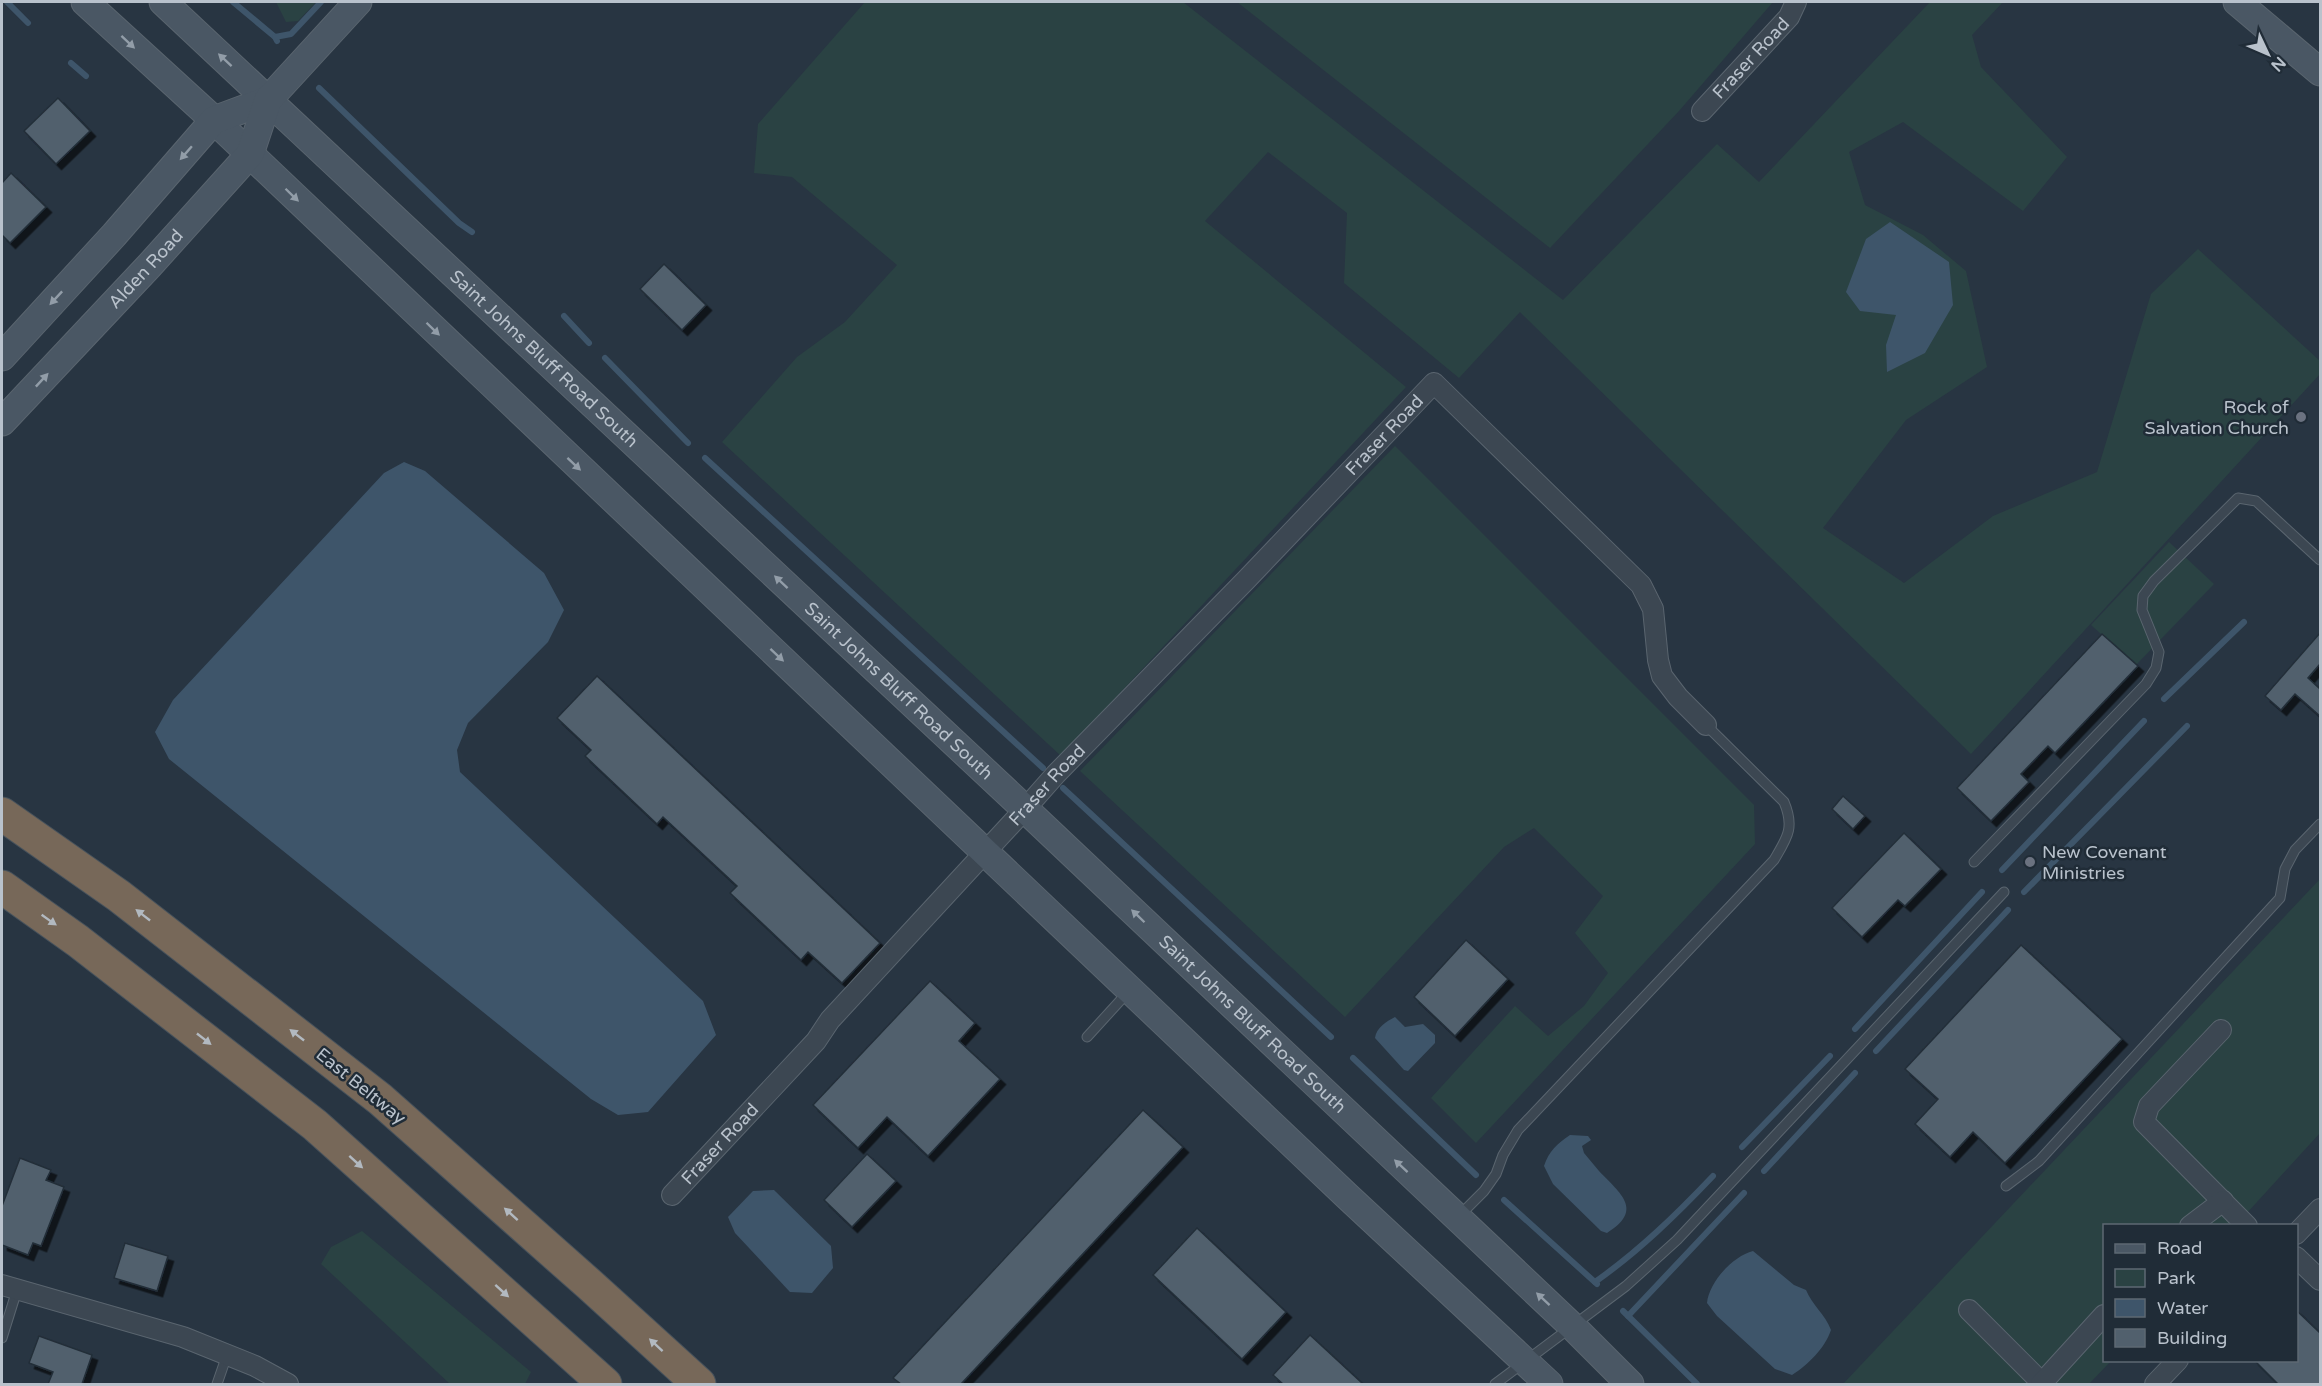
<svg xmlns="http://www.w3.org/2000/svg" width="2322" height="1386" font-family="'Varela Round',sans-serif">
	<defs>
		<filter id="shadow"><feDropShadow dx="5.5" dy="5.5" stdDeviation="0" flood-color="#0009"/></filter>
	</defs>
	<rect width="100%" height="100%" fill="#283542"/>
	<g fill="#2a4243">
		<path d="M276,2h40l-18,19 -12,1z"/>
		<path d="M865,2h318l380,298 154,-156 42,38 171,-180h73l-31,33 9,32 86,90 -44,54 -120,-89 -54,30 16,53 58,30 43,36 21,96 -81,53 -83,108 81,55 89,-67 104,-44 54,-178 47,-45 122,112v13l-349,380 -451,-442 -61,66 -115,-95 3,-70 -79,-61 -63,69 201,166 -345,369 -339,-314 75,-85 48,-35 52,-57 -105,-88 -38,-4 4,-49z"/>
		<path d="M1237,2h536l-94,109 -129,137z"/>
		<path d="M1395,446l359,359 1,39 -279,299 -45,-45 84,-92 33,30 36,-30 24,-33 -33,-40 28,-37 -69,-68 -30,19 -159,170 -265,-246z"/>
		<path d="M2169,542l45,42 -78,81 -45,-40z"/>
		<path d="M2320,879v254l-84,92 -132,1v134l7,1 -22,23h-246z"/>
		<path d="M362,1231l169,141 -6,12h-75l-129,-120 10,-17z"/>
	</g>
	<g fill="#3e556a">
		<path d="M1890,222l59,40 4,43 -28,48 -38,19 -1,-27 10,-30 -36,-4 -14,-19 20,-53z"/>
		<path d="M404,462l21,9 119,102 20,37 -16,32 -80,81 -11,27 3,22 243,229 13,34 -68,77 -30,3 -27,-16 -422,-340 -14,-27 18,-32 211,-227z"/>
		<path d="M1395,1017l10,10 18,-3 12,11v8l-27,28 -4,-1 -29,-32c1,-10 12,-17 20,-21z"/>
		<path d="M1570,1135l18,1 3,4 -9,6 2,7c5,6 10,12 15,18 22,23 45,39 8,62l-6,-2 -48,-47 -9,-18c5,-15 13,-22 26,-31z"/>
		<path d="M774,1190l57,56 2,22 -21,25 -22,-1 -55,-59 -7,-16 25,-26z"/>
		<path d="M1753,1251l41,34 12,5c6,15 19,24 25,40 -6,18 -23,35 -39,45l-17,-6 -58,-53 -10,-13c2,-21 26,-47 46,-52z"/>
	</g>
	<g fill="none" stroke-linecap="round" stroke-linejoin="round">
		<g stroke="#3e556a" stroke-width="6">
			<path d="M7,2l21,21"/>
			<path d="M233,2l42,35 2,4"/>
			<path d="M275,37l16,-3 30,-32"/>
			<path d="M71,63l15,13"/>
			<path d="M319,88l140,135 13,9"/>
			<path d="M564,316l25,27"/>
			<path d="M605,358l83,85"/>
			<path d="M705,458l338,310"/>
			<path d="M2164,699l80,-77"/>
			<path d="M1063,788l268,249"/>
			<path d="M2002,870l142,-149"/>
			<path d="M2024,892l163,-166"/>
			<path d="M1855,1029l127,-137"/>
			<path d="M1876,1051l132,-141"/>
			<path d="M1353,1058l123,117"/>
			<path d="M1742,1147l88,-91"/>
			<path d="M1764,1171l91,-98"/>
			<path d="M1504,1200l93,84"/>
			<path d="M1595,1282c44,-31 81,-67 118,-106"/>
			<path d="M1623,1311l74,73"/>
			<path d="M1628,1316l116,-123"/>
		</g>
	</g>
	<g fill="#51606d" stroke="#232e39" stroke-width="1.5" filter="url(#shadow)">
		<path d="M58,98l32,33 -34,33 -32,-33z"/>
		<path d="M11,173l35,34 -36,36 -8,-8v-52z"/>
		<path d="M664,264l42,41 -24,25 -42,-41z"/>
		<path d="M2320,633v31l-12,14 12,11v27l-25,-22 -14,16 -16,-14z"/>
		<path d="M2102,634l36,32 -83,87 -7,-7 -27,28 8,8 -38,39 -34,-33z"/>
		<path d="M597,676l283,267 -38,40 -34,-31 -7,8 -71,-67 7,-7 -74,-69 -6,7 -72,-68 6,-6 -34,-32z"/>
		<path d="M1843,796l22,20 -12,13 -21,-20z"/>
		<path d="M1904,833l37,36 -36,37 -7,-6 -36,37 -30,-29z"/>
		<path d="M1466,940l42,39 -53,57 -41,-39z"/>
		<path d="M2021,945l101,94 -117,124 -32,-31 -23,25 -35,-33 23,-25 -33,-30z"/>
		<path d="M930,981l45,42 -16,18 41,38 -72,77 -41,-39 -29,31 -45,-43z"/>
		<path d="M1143,1110l40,37 -222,237h-60l-8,-6z"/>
		<path d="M867,1154l29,27 -44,46 -28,-27z"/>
		<path d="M20,1158l31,12 -5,10 18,7 -23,59 -8,-3 -5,12 -26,-10v-39z"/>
		<path d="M1197,1228l89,84 -44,47 -89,-84z"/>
		<path d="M125,1243l43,13 -11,35 -43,-13z"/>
		<path d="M2296,1310l24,23v51h-42l-24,-24h42z"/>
		<path d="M1310,1335l53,49h-80l-10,-9z"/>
		<path d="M39,1336l53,19 -10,29h-34l5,-12 -24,-9z"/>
	</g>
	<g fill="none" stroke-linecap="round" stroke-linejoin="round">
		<defs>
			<g id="lane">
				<path d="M1974,862l172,-178 10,-16 3,-16 -17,-42 1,-14 11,-15 84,-83 18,3 64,59"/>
				<path d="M1087,1037l41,-45"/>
				<path d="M2006,1186l33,-25 241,-263 5,-29 10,-19 25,-26"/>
				<path d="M1458,1217l26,-26 12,-17 7,-19 15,-25 256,-270c13,-22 21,-32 10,-58l-78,-77"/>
				<path d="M2,1338l15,-48"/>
				<path d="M217,1384l10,-29"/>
				<path d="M1495,1384l131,-98 51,-46 327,-348"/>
			</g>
			<g id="street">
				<path id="s1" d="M1702,111l87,-94 7,-15"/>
				<path d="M2221,1030l-72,76 -5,16 103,104"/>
				<path id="s2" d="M672,1195l144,-154 14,-21 195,-211 31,-35 190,-194 188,-197 207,202 12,24 5,51 4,16 16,21 28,28"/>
				<path d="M2190,1226l33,-25"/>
				<path d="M2296,1234l24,-25"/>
				<path d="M2296,1257l24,23"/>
				<path d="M2,1285l181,52 72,29 33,18"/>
				<path d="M1969,1310l73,73"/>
				<path d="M2041,1384l63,-69"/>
				<path d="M2155,1384l23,-24"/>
			</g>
			<g id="secondary">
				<path d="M85,2l129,118 1133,1076 202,188"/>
				<path id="s3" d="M163,2l862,807 548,518 57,57"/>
				<path d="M2237,2l83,70"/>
				<path d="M2,357l112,-122 100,-115 54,-20"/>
				<path id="s4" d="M2,422l147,-156 101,-112 18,-54 90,-98"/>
			</g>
			<g id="highway">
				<path d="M2,814l117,82 261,203 209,185 110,100"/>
				<path d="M2,887l76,54 237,184 290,259"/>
			</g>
		</defs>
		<use href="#lane" stroke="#5a656f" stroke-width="11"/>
		<use href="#street" stroke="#5a656f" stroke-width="22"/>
		<use href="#secondary" stroke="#5a656f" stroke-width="29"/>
		<use href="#highway" stroke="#47525c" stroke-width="35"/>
		<use href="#lane" stroke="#3c4752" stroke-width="9"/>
		<use href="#street" stroke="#3c4752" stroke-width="20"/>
		<use href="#secondary" stroke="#4a5764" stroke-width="27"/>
		<use href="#highway" stroke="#776859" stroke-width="33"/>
	</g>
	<defs><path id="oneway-solid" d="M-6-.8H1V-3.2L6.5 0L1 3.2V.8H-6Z" transform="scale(1.5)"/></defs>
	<g fill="#929da8">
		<use href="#oneway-solid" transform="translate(128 42) rotate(43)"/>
		<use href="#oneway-solid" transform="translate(225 60) rotate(-137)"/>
		<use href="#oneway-solid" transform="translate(186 153) rotate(131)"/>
		<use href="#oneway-solid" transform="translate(292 195) rotate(44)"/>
		<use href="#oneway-solid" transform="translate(56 298) rotate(133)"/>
		<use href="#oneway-solid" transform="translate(433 329) rotate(44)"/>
		<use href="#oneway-solid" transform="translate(42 380) rotate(-47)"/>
		<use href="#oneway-solid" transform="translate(574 464) rotate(43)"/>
		<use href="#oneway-solid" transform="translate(781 582) rotate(-137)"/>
		<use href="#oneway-solid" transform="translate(777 655) rotate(43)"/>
		<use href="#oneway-solid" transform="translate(1138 916) rotate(-136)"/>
		<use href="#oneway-solid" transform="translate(1401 1166) rotate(-137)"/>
		<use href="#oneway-solid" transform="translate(1543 1299) rotate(-137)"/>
	</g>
	<g fill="#b2b9c0">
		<use href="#oneway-solid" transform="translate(143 915) rotate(-142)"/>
		<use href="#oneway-solid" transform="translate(49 920) rotate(35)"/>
		<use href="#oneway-solid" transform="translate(297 1035) rotate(-142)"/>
		<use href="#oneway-solid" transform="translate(204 1039) rotate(38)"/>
		<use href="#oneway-solid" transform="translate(356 1162) rotate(42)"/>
		<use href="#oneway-solid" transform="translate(511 1214) rotate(-138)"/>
		<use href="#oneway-solid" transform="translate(502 1291) rotate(42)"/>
		<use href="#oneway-solid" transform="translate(656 1345) rotate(-137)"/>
	</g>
	<g fill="#6b7280" stroke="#202c37" stroke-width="2">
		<circle cx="2301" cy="417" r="6"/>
		<circle cx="2030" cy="862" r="6"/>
	</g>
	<g text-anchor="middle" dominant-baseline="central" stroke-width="5" stroke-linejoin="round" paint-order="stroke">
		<g font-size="18" fill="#b9c2cc" stroke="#202c37">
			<text stroke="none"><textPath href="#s1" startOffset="72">Fraser Road</textPath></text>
			<text stroke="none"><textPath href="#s4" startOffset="210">Alden Road</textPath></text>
			<text stroke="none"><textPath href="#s3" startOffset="522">Saint Johns Bluff Road South</textPath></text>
			<text stroke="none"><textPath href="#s2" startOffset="1042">Fraser Road</textPath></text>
			<text stroke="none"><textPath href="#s3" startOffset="1008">Saint Johns Bluff Road South</textPath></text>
			<text stroke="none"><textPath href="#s2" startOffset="556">Fraser Road</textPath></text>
			<text stroke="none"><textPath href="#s3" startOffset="1494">Saint Johns Bluff Road South</textPath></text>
			<text transform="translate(361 1086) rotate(39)">East Beltway</text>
			<text stroke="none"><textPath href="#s2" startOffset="70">Fraser Road</textPath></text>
		</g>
		<g font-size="18" fill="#b9c2cc" stroke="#202c37" text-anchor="end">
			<text x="2289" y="407">Rock of<tspan x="2289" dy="21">Salvation Church</tspan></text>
			<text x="2042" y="852" text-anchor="start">New Covenant<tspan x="2042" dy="21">Ministries</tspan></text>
		</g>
	</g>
	<rect width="2322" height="1386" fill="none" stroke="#b9c2cc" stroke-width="6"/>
	<rect x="2103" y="1224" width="195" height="138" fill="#202c37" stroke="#5d6873" stroke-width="1.5"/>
	<rect x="2115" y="1244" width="30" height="9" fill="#4a5764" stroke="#5d6873" stroke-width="1.5"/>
	<text x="2157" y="1254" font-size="18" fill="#b9c2cc">Road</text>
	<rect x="2115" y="1269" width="30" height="18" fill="#2a4243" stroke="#5d6873" stroke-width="1.5"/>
	<text x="2157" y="1284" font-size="18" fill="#b9c2cc">Park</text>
	<rect x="2115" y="1299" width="30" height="18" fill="#3e556a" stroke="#5d6873" stroke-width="1.5"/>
	<text x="2157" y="1314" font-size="18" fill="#b9c2cc">Water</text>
	<rect x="2115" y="1329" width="30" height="18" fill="#51606d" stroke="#5d6873" stroke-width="1.5"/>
	<text x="2157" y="1344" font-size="18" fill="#b9c2cc">Building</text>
	<g transform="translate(2268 54) rotate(134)" stroke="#202c37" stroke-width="4.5" paint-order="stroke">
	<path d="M0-4.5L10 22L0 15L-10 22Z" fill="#b9c2cc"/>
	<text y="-9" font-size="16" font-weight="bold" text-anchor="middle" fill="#b9c2cc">N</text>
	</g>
</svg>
